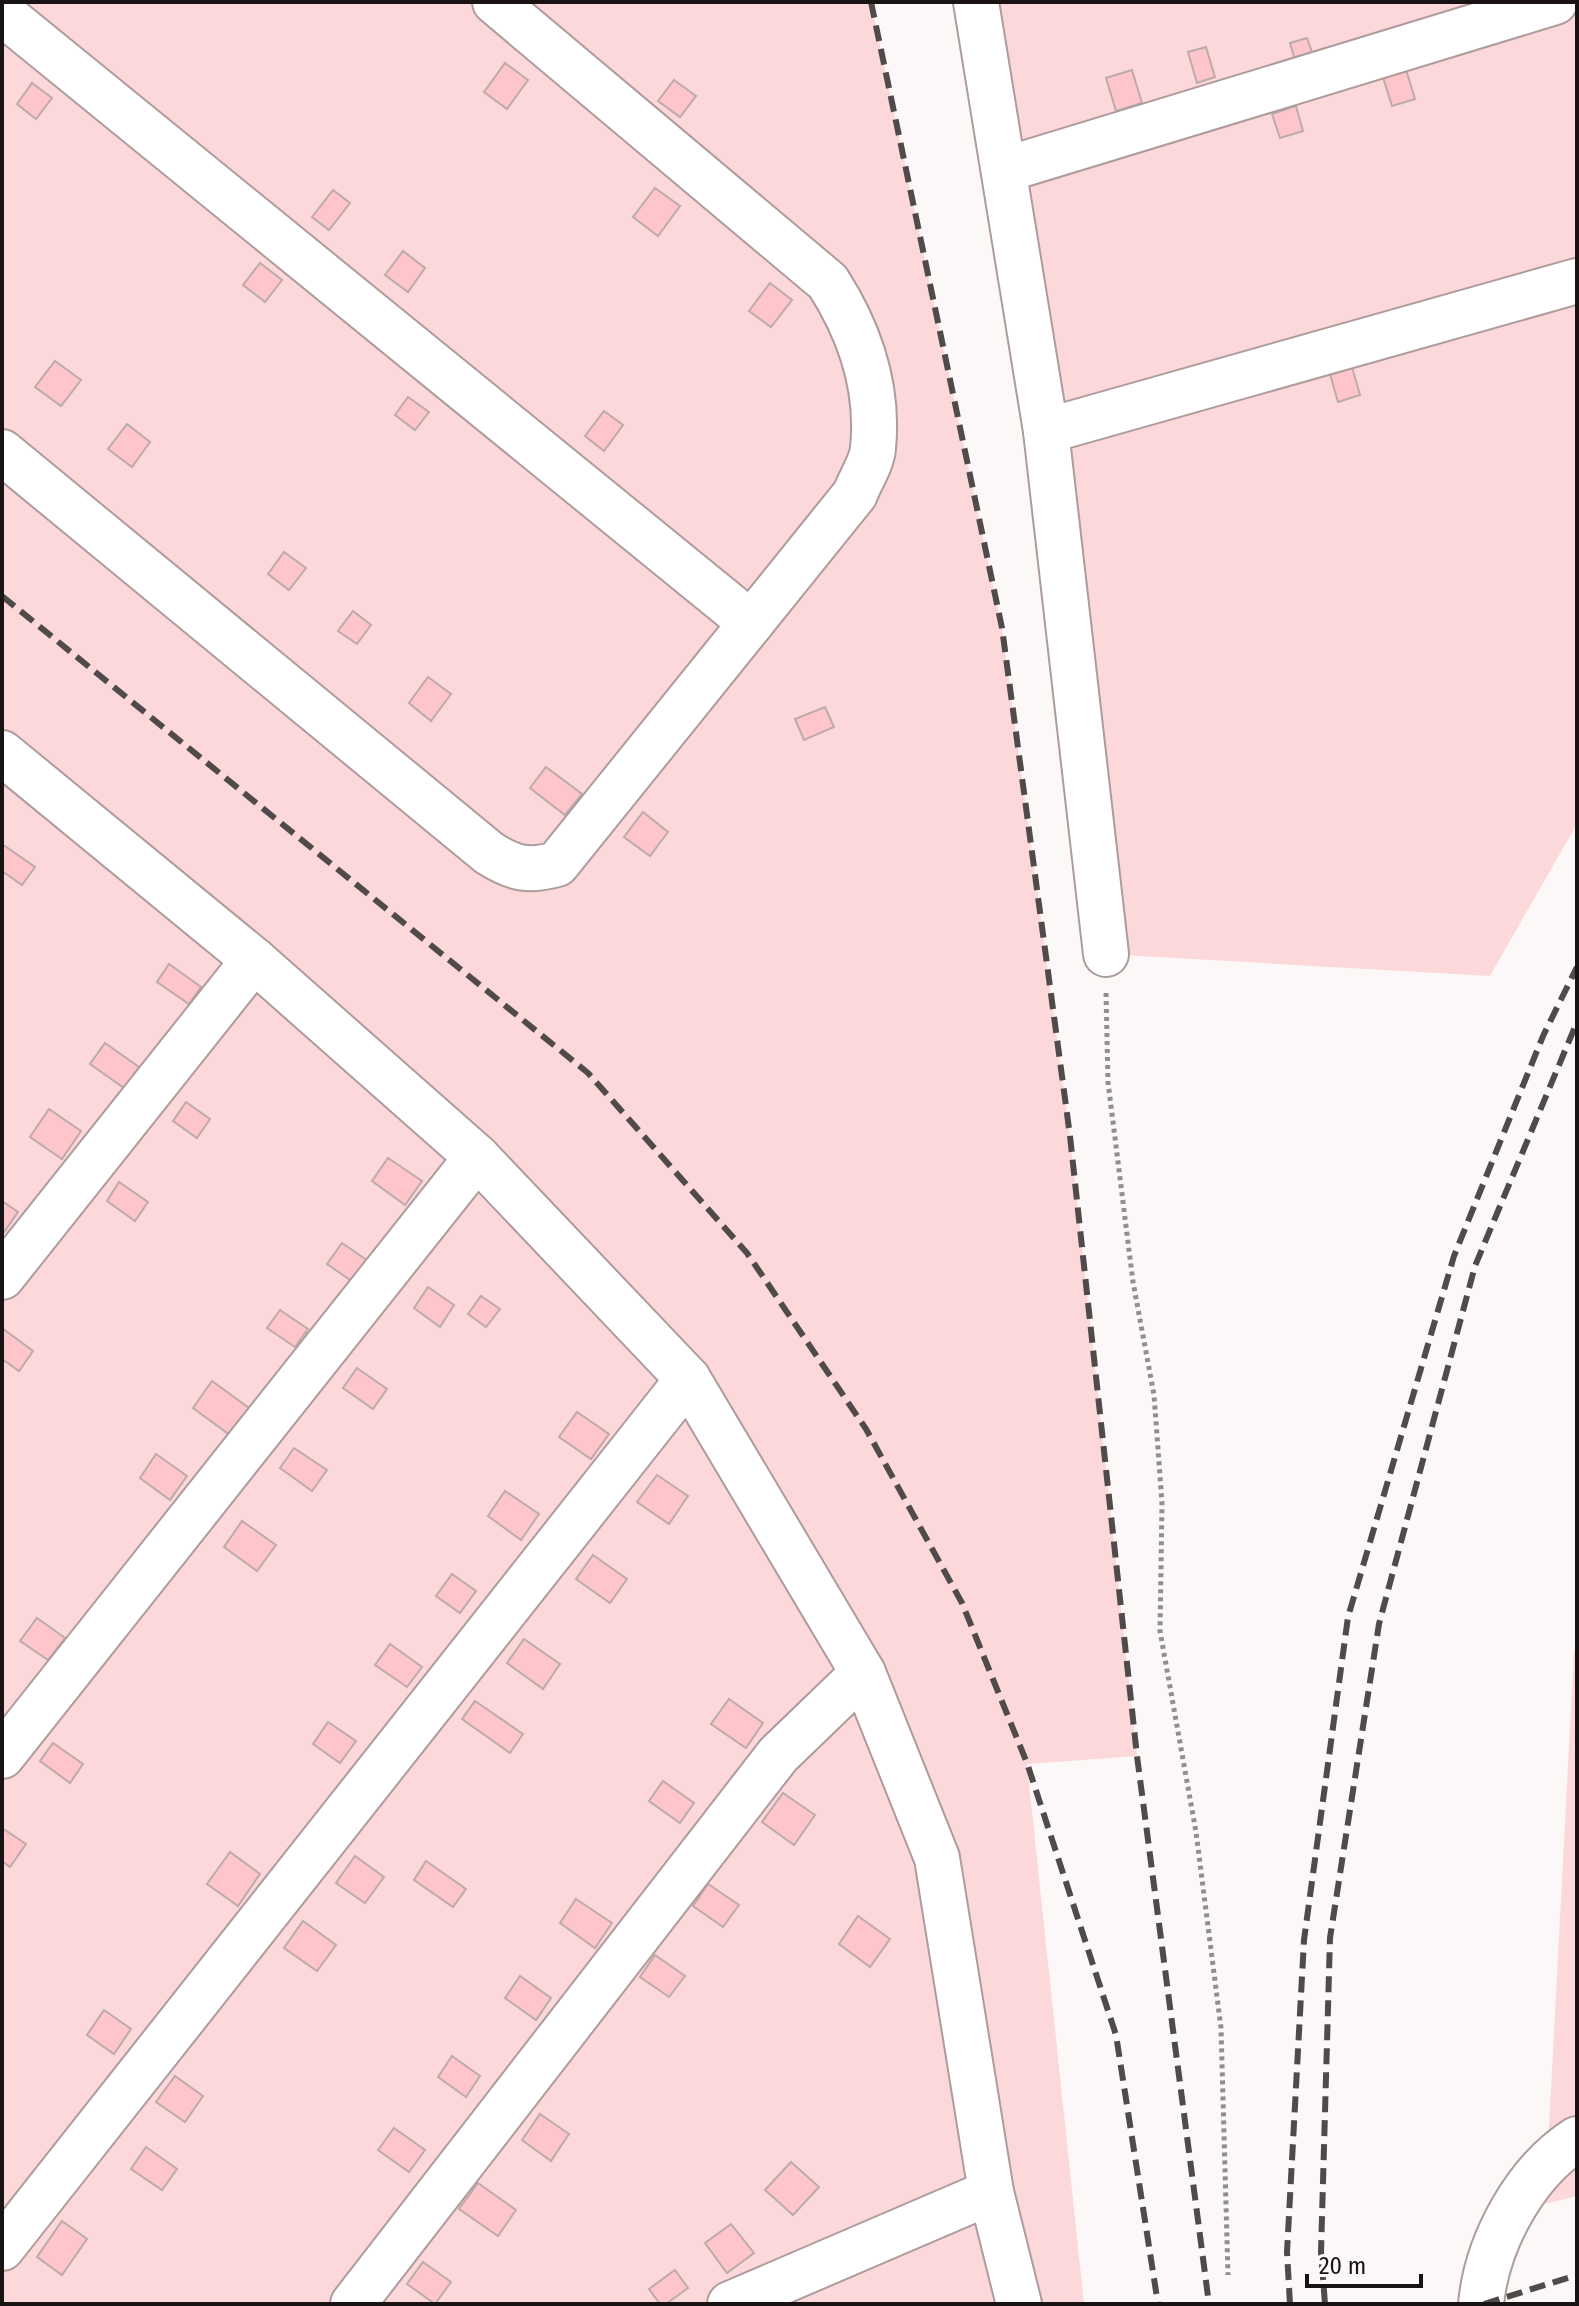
<svg xmlns="http://www.w3.org/2000/svg" width="1579" height="2306" font-family="'Fira Sans Condensed',sans-serif">
	<rect width="100%" height="100%" fill="#fcf8f8"/>
	<g fill="#fcd8da">
		<path d="M2,2h869l131,626 68,508 67,620 -110,8 57,540h-1082z"/>
		<path d="M976,2h601v822l-87,152 -384,-22z"/>
		<path d="M1577,1642v554l-32,8 29,-553z"/>
	</g>
	<g fill="#fec6ca" stroke="#bdaaab" stroke-width="2">
		<path d="M1307,38l6,17 -18,5 -5,-17z"/>
		<path d="M1206,47l9,30 -18,6 -9,-31z"/>
		<path d="M505,63l23,17 -21,29 -23,-17z"/>
		<path d="M1405,66l10,33 -23,7 -10,-32z"/>
		<path d="M1132,70l10,33 -26,8 -10,-33z"/>
		<path d="M674,80l22,16 -16,21 -22,-16z"/>
		<path d="M32,83l20,15 -16,21 -19,-15z"/>
		<path d="M1296,106l7,25 -23,7 -8,-24z"/>
		<path d="M655,188l25,18 -22,30 -25,-19z"/>
		<path d="M333,190l17,13 -21,27 -17,-13z"/>
		<path d="M403,251l22,17 -17,24 -23,-17z"/>
		<path d="M260,263l22,17 -17,22 -22,-17z"/>
		<path d="M770,283l22,17 -21,27 -22,-16z"/>
		<path d="M55,361l26,19 -20,26 -26,-19z"/>
		<path d="M1352,367l8,28 -22,7 -8,-28z"/>
		<path d="M408,397l21,15 -14,18 -20,-15z"/>
		<path d="M604,411l19,14 -19,26 -19,-15z"/>
		<path d="M127,424l23,18 -18,25 -24,-18z"/>
		<path d="M284,552l22,16 -17,22 -21,-16z"/>
		<path d="M353,611l18,14 -14,19 -19,-13z"/>
		<path d="M428,677l23,17 -20,27 -22,-18z"/>
		<path d="M825,707l9,20 -30,13 -9,-21z"/>
		<path d="M546,767l36,27 -17,21 -35,-27z"/>
		<path d="M643,812l25,20 -18,24 -26,-19z"/>
		<path d="M2,844l33,23 -13,18 -20,-14z"/>
		<path d="M169,964l32,23 -12,17 -32,-22z"/>
		<path d="M105,1043l34,24 -15,21 -34,-24z"/>
		<path d="M186,1102l24,17 -13,19 -24,-17z"/>
		<path d="M49,1109l32,22 -19,28 -32,-22z"/>
		<path d="M388,1158l34,23 -17,24 -33,-24z"/>
		<path d="M119,1182l29,20 -13,19 -28,-20z"/>
		<path d="M2,1201l16,11 -16,23z"/>
		<path d="M342,1243l26,18 -15,21 -26,-18z"/>
		<path d="M428,1287l26,18 -14,22 -26,-19z"/>
		<path d="M481,1296l19,13 -14,18 -18,-13z"/>
		<path d="M280,1310l28,19 -13,18 -28,-19z"/>
		<path d="M2,1328l31,23 -14,20 -17,-12z"/>
		<path d="M357,1368l30,21 -14,20 -30,-21z"/>
		<path d="M212,1381l37,27 -19,27 -37,-27z"/>
		<path d="M577,1412l32,22 -18,25 -32,-22z"/>
		<path d="M294,1448l33,22 -15,21 -32,-23z"/>
		<path d="M156,1454l31,22 -17,24 -30,-22z"/>
		<path d="M657,1475l31,21 -19,28 -32,-22z"/>
		<path d="M505,1491l34,23 -18,26 -33,-24z"/>
		<path d="M242,1521l34,24 -19,26 -33,-24z"/>
		<path d="M593,1555l34,24 -17,24 -34,-24z"/>
		<path d="M452,1574l24,17 -16,22 -24,-17z"/>
		<path d="M37,1618l28,20 -17,22 -28,-19z"/>
		<path d="M524,1639l36,25 -17,25 -36,-26z"/>
		<path d="M390,1644l32,23 -15,20 -32,-22z"/>
		<path d="M729,1699l34,24 -17,25 -35,-24z"/>
		<path d="M475,1701l48,33 -13,19 -48,-34z"/>
		<path d="M328,1722l28,19 -16,22 -27,-19z"/>
		<path d="M53,1743l30,21 -13,19 -30,-22z"/>
		<path d="M663,1781l31,22 -14,20 -31,-22z"/>
		<path d="M783,1793l32,22 -21,30 -32,-23z"/>
		<path d="M2,1828l24,16 -16,23 -8,-6z"/>
		<path d="M230,1852l30,22 -22,32 -31,-22z"/>
		<path d="M355,1856l29,21 -19,26 -29,-20z"/>
		<path d="M426,1861l40,28 -13,18 -39,-27z"/>
		<path d="M708,1884l31,21 -16,22 -30,-21z"/>
		<path d="M576,1899l36,24 -17,25 -35,-25z"/>
		<path d="M858,1916l32,23 -20,28 -31,-23z"/>
		<path d="M303,1921l33,24 -19,26 -33,-23z"/>
		<path d="M655,1955l30,21 -16,21 -29,-20z"/>
		<path d="M520,1976l31,22 -15,22 -31,-22z"/>
		<path d="M104,2010l27,19 -17,25 -27,-19z"/>
		<path d="M452,2056l28,20 -14,21 -28,-20z"/>
		<path d="M175,2076l28,20 -18,26 -29,-20z"/>
		<path d="M540,2114l29,20 -18,27 -29,-21z"/>
		<path d="M394,2128l31,22 -16,22 -31,-22z"/>
		<path d="M146,2147l31,22 -15,21 -31,-21z"/>
		<path d="M791,2162l28,25 -26,28 -28,-25z"/>
		<path d="M478,2183l38,27 -18,26 -39,-27z"/>
		<path d="M62,2221l25,18 -25,36 -25,-18z"/>
		<path d="M731,2224l23,29 -27,20 -22,-30z"/>
		<path d="M423,2262l28,20 -16,22 -28,-20z"/>
		<path d="M675,2270l13,18 -22,16h-6l-11,-15z"/>
	</g>
	<g fill="none" stroke-linecap="round" stroke-linejoin="round">
		<defs>
			<g id="minor">
				<path d="M976,2l70,429 60,523"/>
				<path d="M2,13l749,610"/>
				<path d="M1004,170l551,-168"/>
				<path d="M1046,431l531,-150"/>
				<path d="M2,452l487,401c25,16 40,19 68,11l298,-370c5,-14 17,-31 18,-46 6,-60 -13,-116 -45,-166l-333,-280"/>
				<path d="M2,753l252,207 223,197 211,222 175,294 74,185 54,334 28,112"/>
				<path d="M2,1277l252,-317"/>
				<path d="M2,1756l475,-599"/>
				<path d="M2,2248l686,-869"/>
				<path d="M353,2304l425,-549 85,-82"/>
				<path d="M730,2304l261,-112"/>
				<path d="M1481,2304c6,-61 43,-131 96,-165"/>
			</g>
		</defs>
		<use href="#minor" stroke="#ae9b9c" stroke-width="48"/>
		<path stroke="#938d8d" stroke-width="5" stroke-dasharray="4 4" stroke-linecap="butt" d="M1106,993l2,89 25,200 21,113 8,108 -2,128 36,201 25,196 7,247"/>
		<use href="#minor" stroke="#fff" stroke-width="44"/>
		<g stroke="#504a4a" stroke-width="6" stroke-dasharray="16 8" stroke-linecap="butt">
			<path d="M871,2l131,626 68,508 67,620 72,548"/>
			<path d="M2,596l586,477 159,180 119,176 96,174 65,160 89,272 42,269"/>
			<path d="M1290,2304l-3,-52 17,-312 44,-323 106,-361 89,-220 34,-69"/>
			<path d="M1325,2304l-4,-52 9,-314 49,-314 96,-358 102,-244"/>
			<path d="M1484,2304l93,-29"/>
		</g>
	</g>
	<rect width="1579" height="2306" fill="none" stroke="#1a1313" stroke-width="8"/>
	<path d="M1307 2274v12h114v-12" fill="none" stroke="#1a1313" stroke-width="4"/>
	<text x="1319" y="2274" font-size="24" fill="#1a1313" stroke="#fcf8f8" stroke-width="6" paint-order="stroke">20 m</text>
</svg>
